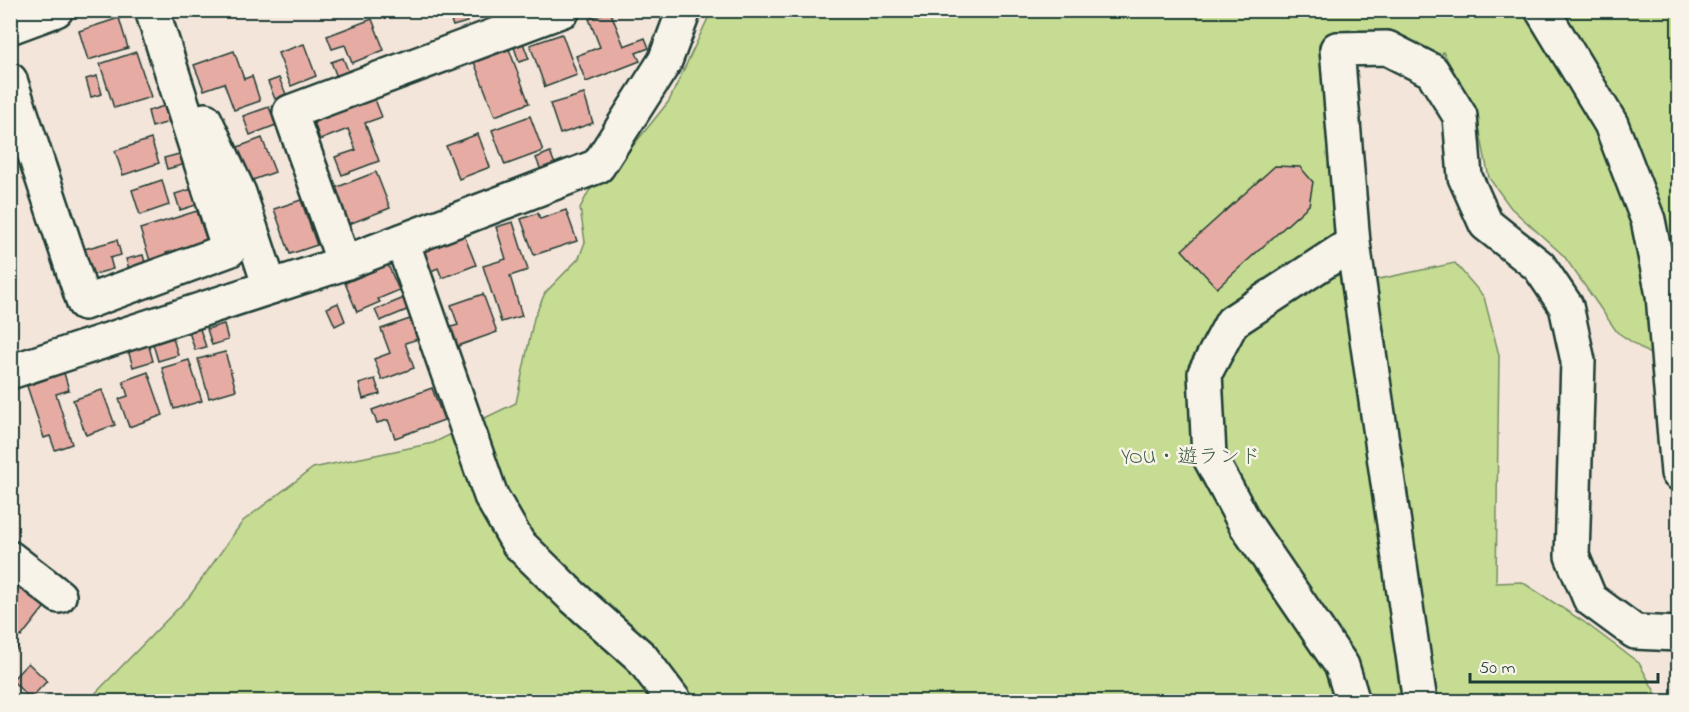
<svg xmlns="http://www.w3.org/2000/svg" width="1689" height="712" font-family="'Indie Flower','Klee One',sans-serif">
	<rect width="100%" height="100%" fill="#f4e5da"/>
	<filter id="ink" filterUnits="userSpaceOnUse"><feTurbulence type="fractalNoise" baseFrequency=".0167" numOctaves="2"/><feDisplacementMap in="SourceGraphic" scale="12" xChannelSelector="R" yChannelSelector="G"/><feConvolveMatrix kernelMatrix="1 2 1 2 8 2 1 2 1" color-interpolation-filters="sRGB"/></filter>
	<g filter="url(#ink)">
		<path fill="#c6dc92" stroke="#728c63" stroke-width="1.5" d="M709,11h969v362l-61,-41 -53,-76 -53,-48 -22,-30 -13,-66 -33,-60 -11,19 -94,-22 22,234 95,-20 29,34 15,58 -3,228 26,-1 62,40 55,41 21,38 -1573,1 102,-105 54,-76 70,-53 120,-25 83,-40 18,-85 11,-25 34,-35 6,-16 -5,-34 9,-17 31,-29 49,-61 40,-85z"/>
		<g fill="#e6aca3" stroke="#1f3d34" stroke-width="1.5">
			<path d="M447,10h31l-13,5 2,7 -14,4z"/>
			<path d="M498,10h18l-16,6z"/>
			<path d="M610,11l14,35 21,-8 4,10 -13,5 4,8 -54,21 -10,-26 24,-9 -11,-28z"/>
			<path d="M119,18l9,30 -40,12 -9,-29z"/>
			<path d="M372,19l12,31 -32,13 -7,-18 -13,4 -5,-13z"/>
			<path d="M562,34l15,41 -32,12 -15,-42z"/>
			<path d="M523,43l6,16 -10,3 -5,-15z"/>
			<path d="M304,44l12,32 -25,10 -13,-33z"/>
			<path d="M509,49l20,54 -34,13 -21,-54z"/>
			<path d="M234,51l10,28 8,-3 8,25 -26,9 -10,-27 -20,7 -10,-25z"/>
			<path d="M136,52l15,45 -37,11 -14,-44z"/>
			<path d="M343,58l6,15 -12,4 -6,-15z"/>
			<path d="M97,76l5,18 -11,3 -5,-18z"/>
			<path d="M279,78l7,16 -11,5 -7,-17z"/>
			<path d="M584,94l9,29 -33,11 -10,-30z"/>
			<path d="M374,97l8,20 -17,6 14,38 -37,14 -7,-18 21,-7 -8,-21 -28,11 -7,-21z"/>
			<path d="M164,106l5,16 -17,5 -4,-16z"/>
			<path d="M269,107l7,18 -26,10 -7,-19z"/>
			<path d="M530,116l13,35 -38,14 -13,-35z"/>
			<path d="M478,134l12,33 -31,12 -13,-33z"/>
			<path d="M262,138l13,34 -25,9 -12,-34z"/>
			<path d="M151,139l8,24 -36,12 -8,-24z"/>
			<path d="M550,152l7,17 -14,6 -7,-17z"/>
			<path d="M183,153l3,11 -19,5 -3,-11z"/>
			<path d="M1275,166l25,1 13,15 -4,23 -92,83 -35,-38z"/>
			<path d="M376,172l14,36 -41,16 -14,-36z"/>
			<path d="M162,180l7,25 -29,10 -8,-25z"/>
			<path d="M192,189l4,16 -16,5 -5,-16z"/>
			<path d="M301,200l16,45 -27,9 -16,-45z"/>
			<path d="M566,210l11,31 -43,14 -13,-36 17,-6 2,6z"/>
			<path d="M197,211l10,30 -41,12 3,8 -17,6 -12,-38z"/>
			<path d="M513,222l15,48 -18,6 12,40 -21,6 -18,-56 23,-7 -10,-32z"/>
			<path d="M464,235l12,30 -34,13 -4,-10 -9,4 -7,-21z"/>
			<path d="M117,240l4,15 -11,3 3,11 -29,8 -7,-26z"/>
			<path d="M143,255l4,15 -16,5 -5,-16z"/>
			<path d="M388,265l11,25 -21,9 2,3 -23,10 -12,-29z"/>
			<path d="M483,294l14,38 -42,15 -7,-19 10,-3 -7,-20z"/>
			<path d="M404,298l5,11 -29,12 -5,-11z"/>
			<path d="M338,303l7,18 -10,5 -8,-18z"/>
			<path d="M410,319l8,20 -13,4 9,25 -32,12 -8,-21 16,-6 -9,-24z"/>
			<path d="M224,324l4,16 -16,5 -5,-16z"/>
			<path d="M200,329l6,18 -11,3 -6,-18z"/>
			<path d="M173,338l5,17 -20,6 -5,-17z"/>
			<path d="M148,343l5,18 -20,6 -5,-17z"/>
			<path d="M225,352l11,38 -27,8 -11,-39z"/>
			<path d="M189,360l13,41 -28,8 -12,-41z"/>
			<path d="M148,372l15,43 -34,12 -10,-28 9,-3 -5,-15z"/>
			<path d="M64,373l5,17 -13,4 16,50 -17,6 -5,-14 -6,2 -17,-52z"/>
			<path d="M375,379l5,15 -17,5 -4,-15z"/>
			<path d="M432,388l12,32 -49,18 -7,-18 -11,3 -5,-13z"/>
			<path d="M102,390l13,35 -29,10 -13,-35z"/>
			<path d="M21,583l26,21 -26,33 -11,-8v-32z"/>
			<path d="M10,642l8,5 -8,10z"/>
			<path d="M28,663l19,18 -17,18 -18,-19z"/>
		</g>
		<g fill="none" stroke-linecap="round" stroke-linejoin="round">
			<defs>
				<g id="minor">
					<path d="M1542,10l69,114 37,96 15,75 15,178"/>
					<path d="M10,27l46,-17"/>
					<path d="M10,80l74,223 145,-53 -77,-240"/>
					<path d="M205,120l34,73 31,94"/>
					<path d="M402,241l89,255 27,47 54,53 69,61 34,45"/>
					<path d="M344,263l-54,-151 273,-102"/>
					<path d="M10,372l334,-109 254,-97 67,-105 17,-45 1,-6"/>
					<path d="M10,558l49,38"/>
					<path d="M1353,702l-11,-36 -96,-141 -37,-69 -4,-83 27,-51 121,-79"/>
					<path d="M1420,702l-67,-459 -16,-194 50,-1 45,23 28,45 5,61 21,47 53,42 27,40 12,55 -6,195 18,43 45,33 43,2"/>
				</g>
			</defs>
			<use href="#minor" stroke="#1f3d34" stroke-width="38"/>
			<use href="#minor" stroke="#f7f3e8" stroke-width="33"/>
		</g>
	</g>
	<g text-anchor="middle" dominant-baseline="central" stroke-width="5" stroke-linejoin="round" paint-order="stroke">
		<g font-size="21" fill="#405d47" stroke="#f7f3e8">
			<text x="1191" y="458">YOU・遊ランド</text>
		</g>
	</g>
	<rect width="1689" height="712" fill="none" stroke="#f7f3e8" stroke-width="36"/>
	<rect x="18" y="18" width="1653" height="676" fill="none" stroke="#1f3d34" stroke-width="2" filter="url(#ink)"/>
	<path d="M1470 673v9h188v-9" fill="none" stroke="#1f3d34" stroke-width="3"/>
	<text x="1479" y="673" font-size="18" fill="#1f3d34" stroke="#f7f3e8" stroke-width="4.5" paint-order="stroke">50 m</text>
</svg>
